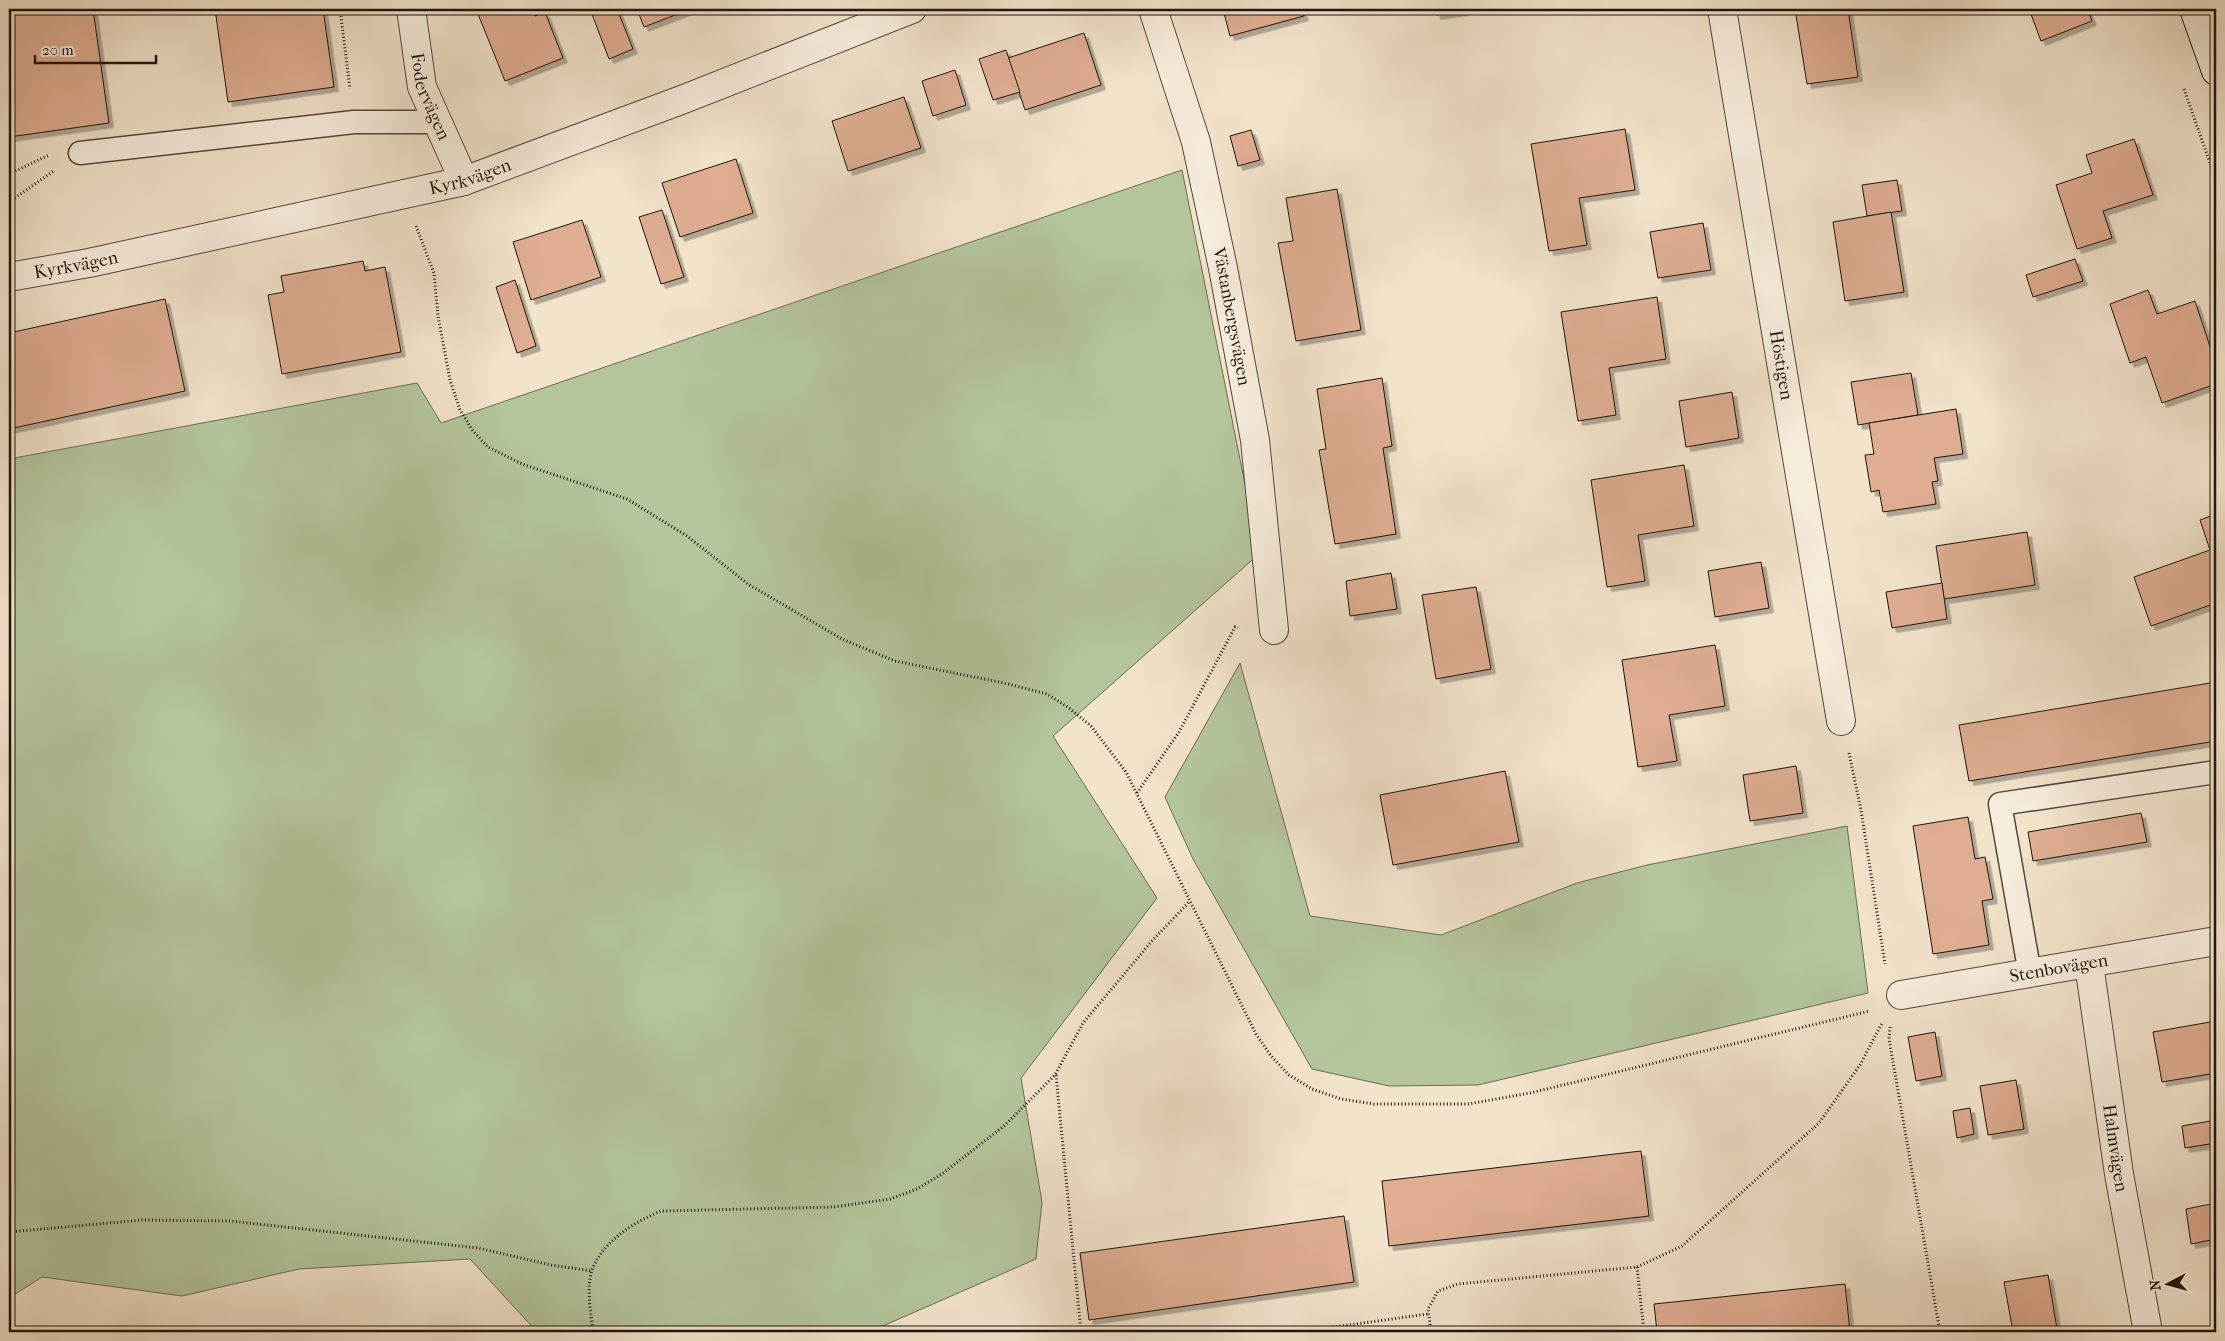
<svg xmlns="http://www.w3.org/2000/svg" width="2225" height="1341" font-family="'IM FELL French Canon',serif">
	<defs>
		<filter id="shadow"><feDropShadow dx="4.5" dy="4.5" stdDeviation="0" flood-color="#0004"/></filter>
	</defs>
	<rect width="100%" height="100%" fill="#f2e3cb"/>
	<filter id="stains"><feTurbulence type="fractalNoise" baseFrequency=".004" numOctaves="4"/><feColorMatrix values="0 0 0 0 .2 0 0 0 0 .09 0 0 0 0 .02 0 0 0 .5 -.17"/></filter>
	<radialGradient id="worn" r=".72"><stop offset=".6" stop-color="#630" stop-opacity="0"/><stop offset="1" stop-color="#630" stop-opacity=".3"/></radialGradient>
	<g fill="#b4c59c" stroke="#6a6d55">
		<path d="M1182,170l77,384 -206,182 104,162 -136,180 21,124 -6,57 -167,73h-332l-67,-73 -171,10 -117,27 -140,-19 -33,21v-839l408,-76 24,40z"/>
		<path d="M1240,663l70,253 131,19 136,-52 70,-18 200,-39 21,167 -390,92 -89,1 -77,-17 -119,-210 -28,-62z"/>
	</g>
	<g fill="#dead92" stroke="#1f150e" filter="url(#shadow)">
		<path d="M9,9h84l16,114 -100,14z"/>
		<path d="M215,9h108l11,78 -106,15z"/>
		<path d="M476,9h56l3,7 10,-4 18,46 -58,23z"/>
		<path d="M590,9h27l16,40 -24,10z"/>
		<path d="M637,9h54l-47,18z"/>
		<path d="M1223,9h78l3,7 -74,20z"/>
		<path d="M1435,9h29v2l-28,4z"/>
		<path d="M1795,9h53l10,68 -51,7z"/>
		<path d="M2029,9h58l5,12 -51,20z"/>
		<path d="M1084,33l17,52 -76,25 -17,-52z"/>
		<path d="M1006,50l14,42 -27,8 -14,-41z"/>
		<path d="M955,70l11,35 -33,11 -11,-35z"/>
		<path d="M904,97l17,51 -73,23 -16,-50z"/>
		<path d="M1625,129l10,61 -56,8 8,47 -38,6 -18,-107z"/>
		<path d="M1251,130l9,30 -22,6 -8,-30z"/>
		<path d="M2134,139l19,56 -50,16 9,27 -35,11 -21,-64 36,-12 -6,-18z"/>
		<path d="M736,159l17,54 -73,24 -18,-54z"/>
		<path d="M1897,180l5,31 -35,5 -5,-31z"/>
		<path d="M1337,189l24,141 -65,11 -18,-98 15,-2 -7,-43z"/>
		<path d="M662,210l22,67 -23,7 -22,-67z"/>
		<path d="M1891,212l13,80 -59,9 -12,-79z"/>
		<path d="M582,220l19,57 -70,23 -18,-58z"/>
		<path d="M1703,223l8,47 -53,8 -8,-46z"/>
		<path d="M2075,259l8,22 -50,16 -7,-22z"/>
		<path d="M363,261l2,10 20,-4 16,85 -119,22 -14,-79 16,-3 -3,-16z"/>
		<path d="M515,280l21,66 -19,7 -21,-66z"/>
		<path d="M2148,290l9,24 38,-13 21,64v19l-54,19 -16,-46 -16,6 -20,-59z"/>
		<path d="M1657,297l9,62 -57,9 7,47 -38,6 -17,-109z"/>
		<path d="M165,299l20,92 -176,38v-96z"/>
		<path d="M1911,373l7,42 -60,10 -7,-43z"/>
		<path d="M1382,378l10,68 -9,2 13,86 -61,10 -16,-94 7,-1 -9,-60z"/>
		<path d="M1732,392l7,46 -53,9 -7,-46z"/>
		<path d="M1956,409l7,45 -29,4 4,23 -6,1 4,22 -53,8 -4,-22 -8,2 -6,-37 9,-1 -5,-31z"/>
		<path d="M1684,465l10,61 -56,9 7,46 -38,6 -16,-107z"/>
		<path d="M2216,514v89l-65,23 -17,-49 76,-27 -10,-30z"/>
		<path d="M2027,532l8,53 -91,14 -8,-53z"/>
		<path d="M1761,562l8,46 -54,9 -7,-46z"/>
		<path d="M1391,573l6,36 -47,7 -4,-35z"/>
		<path d="M1942,583l5,36 -55,9 -6,-36z"/>
		<path d="M1476,587l15,82 -55,10 -14,-84z"/>
		<path d="M1715,645l10,61 -56,9 8,46 -39,6 -16,-107z"/>
		<path d="M2216,682v59l-247,40 -10,-56z"/>
		<path d="M1796,766l7,47 -53,8 -7,-46z"/>
		<path d="M1505,771l14,71 -126,23 -13,-70z"/>
		<path d="M2141,813l6,29 -114,19 -5,-29z"/>
		<path d="M1968,817l7,42 10,-2 8,42 -11,2 7,44 -56,9 -20,-128z"/>
		<path d="M2216,1021v52l-54,9 -9,-50z"/>
		<path d="M1935,1032l7,44 -26,5 -8,-44z"/>
		<path d="M2016,1080l8,49 -36,6 -8,-49z"/>
		<path d="M1970,1108l4,26 -17,4 -4,-27z"/>
		<path d="M2216,1120v23l-31,5 -3,-22z"/>
		<path d="M1641,1151l8,65 -260,30 -7,-65z"/>
		<path d="M2216,1203v36l-25,5 -5,-35z"/>
		<path d="M1344,1216l10,66 -265,38 -9,-67z"/>
		<path d="M2048,1275l9,54 -21,3h-23l-9,-50z"/>
		<path d="M1845,1284l5,48h-193l-3,-28z"/>
	</g>
	<g fill="none" stroke-linecap="round" stroke-linejoin="round">
		<defs>
			<g id="lane">
				<path d="M80,153l274,-31h84"/>
				<path d="M2030,974l-30,-170 216,-32"/>
			</g>
			<g id="street">
				<path id="s1" d="M411,9l11,78 42,94"/>
				<path id="s2" d="M1153,9l43,133 27,126 32,172 19,190"/>
				<path id="s3" d="M1722,9l119,712"/>
				<path id="s4" d="M9,277l80,-14 375,-82 220,-82 228,-90"/>
				<path id="s5" d="M2089,964l30,210 29,158"/>
				<path id="s6" d="M1901,995l315,-54"/>
			</g>
			<path id="secondary" d="M2194,9l22,62"/>
		</defs>
		<use href="#lane" stroke="#54483d" stroke-width="25"/>
		<use href="#street" stroke="#54483d" stroke-width="30"/>
		<use href="#secondary" stroke="#1f150e" stroke-width="30"/>
		<g stroke="#1f150e" stroke-width="3" stroke-dasharray="1 2.5" stroke-linecap="butt">
			<path d="M340,9l10,80"/>
			<path d="M2184,89l32,91"/>
			<path d="M9,174l40,-19"/>
			<path d="M9,202l46,-32"/>
			<path d="M416,226l18,47 4,43 12,64 10,30 13,21 15,16 34,17 105,35 60,37 61,48 94,55 53,22 109,22 43,11 22,14 22,18 35,46 130,262 15,22 18,19 23,14 29,10 33,5h94l62,-11 340,-82"/>
			<path d="M1849,753l12,57 24,154"/>
			<path d="M1137,793l42,-61 56,-105 3,1"/>
			<path d="M1890,1027l-1,12 51,293"/>
			<path d="M1056,1075l25,257"/>
			<path d="M9,1232l133,-12 88,1 248,27 73,17 41,6"/>
			<path d="M1637,1267l7,65"/>
			<path d="M593,1332c-2,-19 -7,-43 -1,-62 11,-29 42,-48 69,-59l173,-4 56,-8 27,-10 25,-15 62,-48 51,-51 28,-52 69,-82 38,-40"/>
			<path d="M1298,1332l130,-18"/>
			<path d="M1431,1332l-3,-23 10,-18 20,-7 179,-17 45,-21 137,-123 41,-58 22,-42"/>
		</g>
		<use href="#lane" stroke="#f7eddd" stroke-width="22"/>
		<use href="#street" stroke="#f7eddd" stroke-width="28"/>
		<use href="#secondary" stroke="#f7eddd" stroke-width="28"/>
	</g>
	<g text-anchor="middle" dominant-baseline="central" stroke-width="4.5" stroke-linejoin="round" paint-order="stroke">
		<g font-size="18" fill="#1f150e" stroke="#f7eddd">
			<text stroke="none"><textPath href="#s1" startOffset="90">Fodervägen</textPath></text>
			<text stroke="none"><textPath href="#s4" startOffset="472">Kyrkvägen</textPath></text>
			<text stroke="none"><textPath href="#s4" startOffset="68">Kyrkvägen</textPath></text>
			<text stroke="none"><textPath href="#s2" startOffset="318">Västanbergsvägen</textPath></text>
			<text stroke="none"><textPath href="#s3" startOffset="361">Höstigen</textPath></text>
			<text stroke="none"><textPath href="#s6" startOffset="160">Stenbovägen</textPath></text>
			<text stroke="none"><textPath href="#s5" startOffset="186">Halmvägen</textPath></text>
		</g>
	</g>
	<rect width="2225" height="1341" fill="none" stroke="#f2e3cb" stroke-width="30"/>
	<rect x="10" y="10" width="2205" height="1321" fill="none" stroke="#1f150e" stroke-width="2.5"/>
	<rect x="15" y="15" width="2195" height="1311" fill="none" stroke="#1f150e"/>
	<g transform="translate(2168 1284) rotate(264)" stroke="#f7eddd" stroke-width="4" paint-order="stroke">
	<path d="M0-4L9 19L0 12L-9 19Z" fill="#1f150e"/>
	<text y="-8" font-size="14" font-weight="bold" text-anchor="middle" fill="#1f150e">N</text>
	</g>
	<path d="M35 55v8h121v-8" fill="none" stroke="#1f150e" stroke-width="2.5"/>
	<text x="42" y="55" font-size="15" fill="#1f150e" stroke="#f7eddd" stroke-width="4" paint-order="stroke">20 m</text>
	<rect width="100%" height="100%" filter="url(#stains)"/>
	<rect width="100%" height="100%" fill="url(#worn)"/>
</svg>
